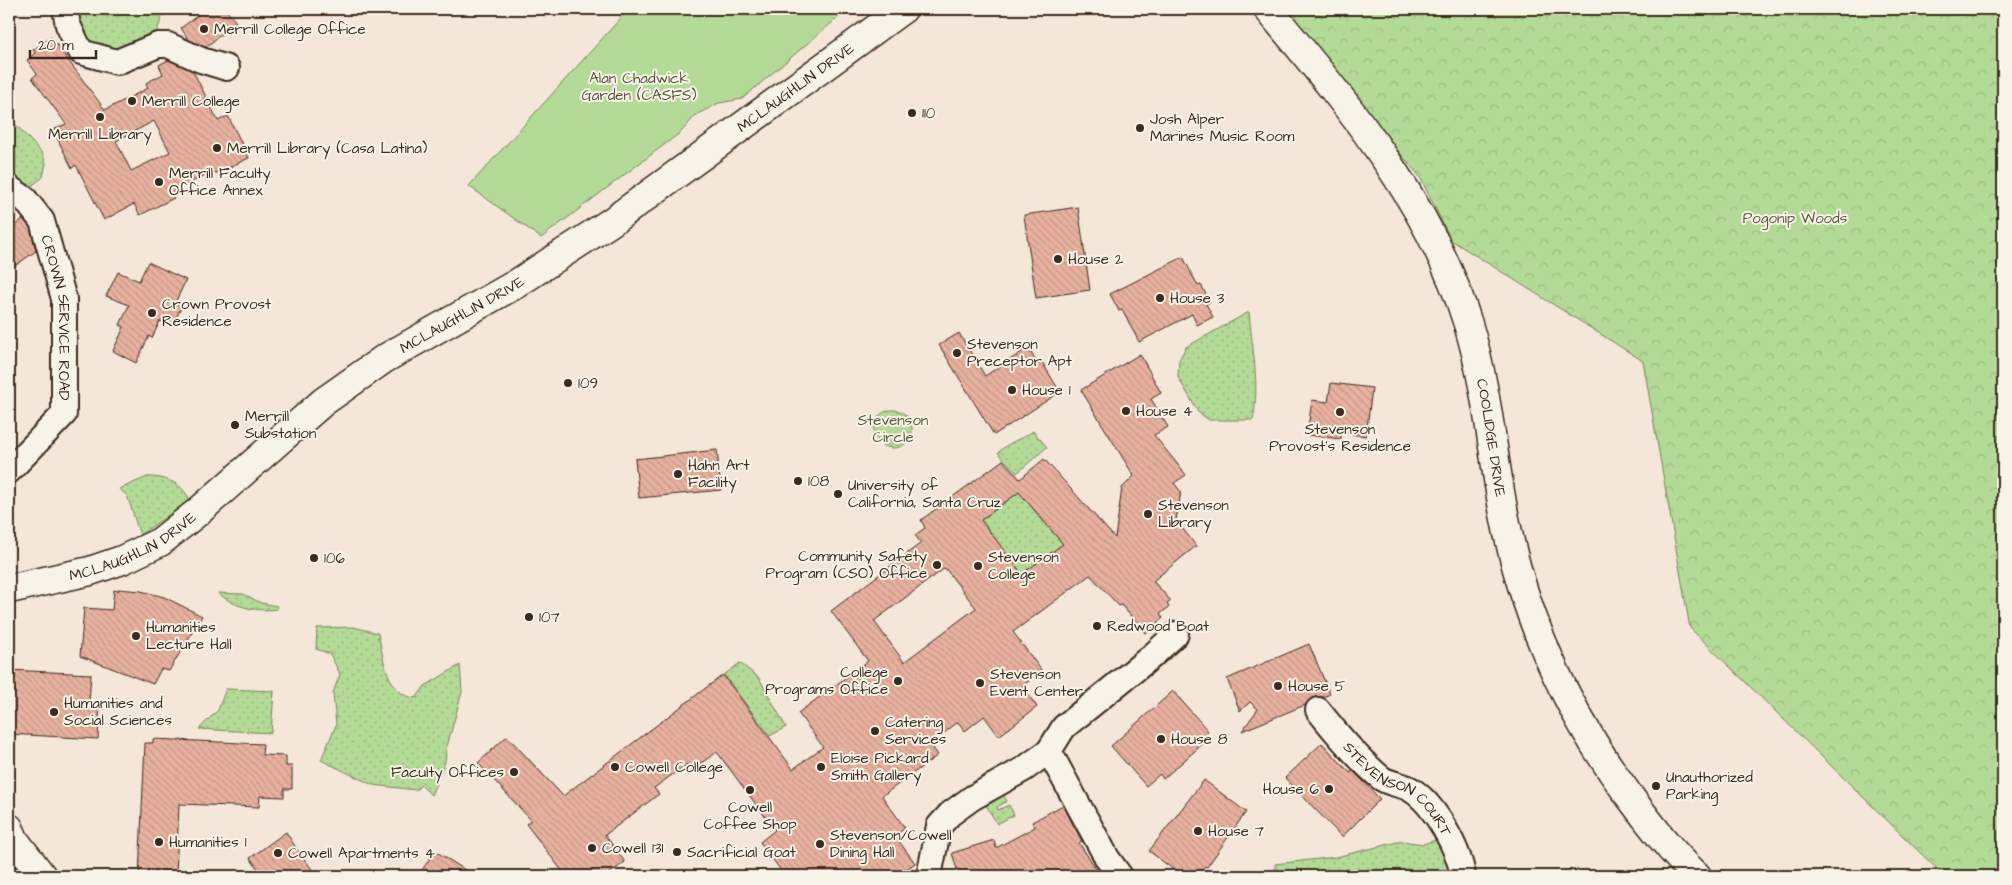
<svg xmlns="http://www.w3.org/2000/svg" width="2012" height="885" font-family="'Architects Daughter',sans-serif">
	<defs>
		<pattern id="grass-dots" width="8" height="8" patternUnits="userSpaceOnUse" patternTransform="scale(1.25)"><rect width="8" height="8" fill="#b3da96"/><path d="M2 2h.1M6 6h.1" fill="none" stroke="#9bbb81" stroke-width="1.8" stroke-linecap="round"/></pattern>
		<pattern id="forest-crowns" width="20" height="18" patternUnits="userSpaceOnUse" patternTransform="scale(1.25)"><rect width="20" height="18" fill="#b3da96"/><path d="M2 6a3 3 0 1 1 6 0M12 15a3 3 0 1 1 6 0" fill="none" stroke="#9bbb81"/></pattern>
		<pattern id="building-back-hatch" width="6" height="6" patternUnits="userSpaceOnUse" patternTransform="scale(1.25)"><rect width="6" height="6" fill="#e8b19f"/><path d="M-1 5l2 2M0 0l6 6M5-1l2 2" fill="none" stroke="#c89888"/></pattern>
	</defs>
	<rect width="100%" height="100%" fill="#f4e6d9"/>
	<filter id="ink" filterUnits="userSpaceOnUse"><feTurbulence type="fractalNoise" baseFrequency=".02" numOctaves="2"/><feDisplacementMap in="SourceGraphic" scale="10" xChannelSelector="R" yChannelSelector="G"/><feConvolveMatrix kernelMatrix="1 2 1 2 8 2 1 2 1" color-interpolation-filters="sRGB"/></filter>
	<g filter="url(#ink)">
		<g fill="url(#grass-dots)" stroke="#77825a">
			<path d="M73,9h94l2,2 -7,6 -8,22 -40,17 -31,-15z"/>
			<path d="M9,117l33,36 4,10 -3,14 -18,14 -16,-12z"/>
			<path d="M1249,312c3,37 11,71 4,108h-44l-11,-8 -20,-35 1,-17 7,-13z"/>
			<path d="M1033,431l14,16 -30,26 -19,-20c8,-10 24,-14 35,-22z"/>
			<path d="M147,477c19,0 34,5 43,23l-50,35 -13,-40 -8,-6z"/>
			<path d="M1019,492l44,52 -41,30 -41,-54z"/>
			<path d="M218,593l25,1 18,9 16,3v3c-23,3 -42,-2 -59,-16z"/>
			<path d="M353,627l25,6c5,22 8,63 38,65l9,-12 35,-21 2,27 -16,58 -1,12 -14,33 -10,-10 -5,5 -43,-5 -52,-25 15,-35 -3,-32 7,-19 -10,-20 -14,-5 1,-21z"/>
			<path d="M740,663l19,15 27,49 -16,9 -46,-61z"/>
			<path d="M226,689l48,2 -3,42 -72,-4 19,-19z"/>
			<path d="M1003,794l4,7 -10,6 1,3 11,-5 5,10 -17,9 -11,-19z"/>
			<path d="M1442,838l14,38h-181v-12l61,-7 66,-16 21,3z"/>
		</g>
		<g fill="url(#forest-crowns)" stroke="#77825a">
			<path d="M1281,9h722v867h-59l-254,-248 -47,-267 -192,-121 -31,-63z"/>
			<circle cx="893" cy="429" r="19"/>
		</g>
		<path fill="#b3da96" stroke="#77825a" d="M629,9h219l-106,90 -23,4 -23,12 -15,17 -140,106 -72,-52z"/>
		<g fill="url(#building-back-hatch)" stroke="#3b2a1e" fill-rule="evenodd">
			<path d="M206,9h19l11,13 -30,25 -17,-7 -8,-12z"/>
			<path d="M51,37l54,73 43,-22 -2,-5 17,-9 -4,-9 9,-5 25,11 25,50 10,-5 21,42 -32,15 -6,-1 -40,21 3,5 -34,17 -6,-11 -30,16 -28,-55 -4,3 -19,-38 13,-6 -34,-46 5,-4 -10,-14 8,-7 -2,-3zM154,121l16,31 -39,19 -15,-30z"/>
			<path d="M1078,207l12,83 -54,8 -12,-83z"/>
			<path d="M23,219l7,8 6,24 -27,19v-40z"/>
			<path d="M1183,257l15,29 3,-1 9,17 -4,2 7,13 -16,8 -5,-11 -53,28 -17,-32 -3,1 -9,-17z"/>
			<path d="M148,262l38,18 -11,23 7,3 -10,20 -12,-5 -8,17 -3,-2 -13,27 -23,-12 11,-24 -4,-2 9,-20 -23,-9 12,-24 21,9z"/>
			<path d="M959,333l26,43 43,-28 10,16 4,-2 18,30 -66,43 -55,-90z"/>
			<path d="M1140,354l21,39 -10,6 17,28 -14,8 32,40 -12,8 7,9 -5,28 20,26 -43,35 18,20 -4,3 2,3 -9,7 3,4 -17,15 -25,-28 -2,1 -29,-31 -77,57 29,39 -20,15 15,21 -38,29 -15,-20 -19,15 -7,-9 -28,22 8,11 -56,41 23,32 -10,8 20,27 -18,13h-112l-25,-34 15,-12 -58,-78 -26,18 -4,-6 -33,24 5,6 -54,41 20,27 -19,14h-40l-40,-52 5,-4 -53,-57 29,-27 56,60 160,-121 70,94 30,-22 -25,-34 70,-52 -37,-50 90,-68 -6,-8 10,-7 -4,-8 82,-60 17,19 24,-20 71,79 7,-50 12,-12 -53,-86zM1019,492l44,52 -41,30 -41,-54zM945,568l31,40 -72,54 -30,-41z"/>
			<path d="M1331,383l41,5 -6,48 -25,-3v6l-34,-4 5,-35 16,2z"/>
			<path d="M717,450l4,40 -82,8 -4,-39z"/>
			<path d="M118,589l23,2 23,6 38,19 -33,55 -8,-2 -8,15 -73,-28 4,-48 28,2 2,-20 4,1z"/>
			<path d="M1309,644l21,50 -7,3h-8l-10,8 -63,26 16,-22 -8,-7 -10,9 -13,-32z"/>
			<path d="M9,670l82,4 -2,28h11l-2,37 -89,-5z"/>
			<path d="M1173,691l35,40 -7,6 4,5 -42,37 -3,-5 -14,12 -35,-40z"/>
			<path d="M153,739l110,5 -1,11 24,1v10h6v23h-8v8l-24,-1 -1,11 -80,-3 -3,72h-37l6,-133h8z"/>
			<path d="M1322,743l28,30 3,-2 27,28 -38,38 -57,-59z"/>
			<path d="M1204,780l42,32 -39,55 -2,-1 -8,10h-15l-33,-25z"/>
			<path d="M1063,805l19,36 -3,2 22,33h-142l-7,-23 42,-13 2,8 39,-21 -3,-5z"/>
			<path d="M286,832l10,16 21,28h-54l-13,-18z"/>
			<path d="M435,851l40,25h-57z"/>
		</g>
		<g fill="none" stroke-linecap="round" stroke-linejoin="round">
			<defs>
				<g id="minor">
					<path d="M65,9l3,16 13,27 36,10 41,-17h10l33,15 26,8"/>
					<path id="s1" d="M9,188l15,10 18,23 22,78v115l-55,57"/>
					<path id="s2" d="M1318,710c19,24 40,49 63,68 8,6 20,6 29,11 24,14 49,60 53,87"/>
					<path d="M1049,751l58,107 13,18"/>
					<path d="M929,876l10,-50 11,-12 22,-16 52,-29 25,-18 15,-24 88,-71 24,-22"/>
				</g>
				<g id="tertiary">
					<path id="s3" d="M1268,9c80,97 162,192 200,315 19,62 24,127 36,190 20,104 64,199 126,283 21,28 42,56 67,79"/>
					<path id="s4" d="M9,589l81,-18 32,-11 38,-18 39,-31 124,-109 61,-43 132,-75 95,-62 292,-213"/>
				</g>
				<path id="secondary" d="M9,828l6,13 27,35"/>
			</defs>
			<use href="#minor" stroke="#3b2a1e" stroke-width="28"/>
			<use href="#tertiary" stroke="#3b2a1e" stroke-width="31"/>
			<use href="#secondary" stroke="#3b2a1e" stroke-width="31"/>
			<use href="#minor" stroke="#f7f3e8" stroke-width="24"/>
			<use href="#tertiary" stroke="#f7f3e8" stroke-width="28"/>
			<use href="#secondary" stroke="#f7f3e8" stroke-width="28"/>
		</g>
	</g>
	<g fill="#3b2a1e" stroke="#f7f3e8" stroke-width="2">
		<circle cx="204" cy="29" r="5"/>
		<circle cx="132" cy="101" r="5"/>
		<circle cx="912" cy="113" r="5"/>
		<circle cx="100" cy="117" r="5"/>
		<circle cx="1140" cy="128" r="5"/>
		<circle cx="217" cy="148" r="5"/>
		<circle cx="159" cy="182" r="5"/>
		<circle cx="1058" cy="259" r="5"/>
		<circle cx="1160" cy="298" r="5"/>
		<circle cx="152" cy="313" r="5"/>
		<circle cx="957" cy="353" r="5"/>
		<circle cx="568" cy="383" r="5"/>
		<circle cx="1012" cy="390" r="5"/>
		<circle cx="1126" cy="411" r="5"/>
		<circle cx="1340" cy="412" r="5"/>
		<circle cx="235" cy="425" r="5"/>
		<circle cx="678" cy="474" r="5"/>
		<circle cx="798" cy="481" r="5"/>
		<circle cx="838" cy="494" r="5"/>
		<circle cx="1148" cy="514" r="5"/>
		<circle cx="314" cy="558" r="5"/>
		<circle cx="937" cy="565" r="5"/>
		<circle cx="978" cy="566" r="5"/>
		<circle cx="529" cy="617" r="5"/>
		<circle cx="1097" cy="626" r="5"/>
		<circle cx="136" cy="636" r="5"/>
		<circle cx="898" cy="681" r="5"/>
		<circle cx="980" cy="683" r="5"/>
		<circle cx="1278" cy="686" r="5"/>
		<circle cx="54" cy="712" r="5"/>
		<circle cx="875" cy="731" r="5"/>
		<circle cx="1161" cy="739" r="5"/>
		<circle cx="615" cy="767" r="5"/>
		<circle cx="821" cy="767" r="5"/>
		<circle cx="514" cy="772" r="5"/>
		<circle cx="1656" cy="786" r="5"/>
		<circle cx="1329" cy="789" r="5"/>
		<circle cx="750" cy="790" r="5"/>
		<circle cx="1198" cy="831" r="5"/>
		<circle cx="159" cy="842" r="5"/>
		<circle cx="820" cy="844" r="5"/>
		<circle cx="592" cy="848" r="5"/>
		<circle cx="677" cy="852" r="5"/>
		<circle cx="278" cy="853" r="5"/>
	</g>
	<g text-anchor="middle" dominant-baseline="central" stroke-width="4" stroke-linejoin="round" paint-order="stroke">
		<g font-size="15" fill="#3b2a1e" stroke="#f7f3e8" text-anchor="start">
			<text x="214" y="29">Merrill College Office</text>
			<text x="142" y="101">Merrill College</text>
			<text x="922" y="113">110</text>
			<text x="1150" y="119">Josh Alper<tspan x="1150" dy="17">Marines Music Room</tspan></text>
			<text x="100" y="134" text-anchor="middle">Merrill Library</text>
			<text x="227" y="148">Merrill Library (Casa Latina)</text>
			<text x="169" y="173">Merrill Faculty<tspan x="169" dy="17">Office Annex</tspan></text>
			<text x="1068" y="259">House 2</text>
			<text x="1170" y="298">House 3</text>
			<text x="162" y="304">Crown Provost<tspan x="162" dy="17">Residence</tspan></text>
			<text x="967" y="344">Stevenson<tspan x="967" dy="17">Preceptor Apt</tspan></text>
			<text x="578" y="383">109</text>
			<text x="1022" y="390">House 1</text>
			<text x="1136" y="411">House 4</text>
			<text x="245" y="416">Merrill<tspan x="245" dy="17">Substation</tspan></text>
			<text x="1340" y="429" text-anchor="middle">Stevenson<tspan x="1340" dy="17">Provost's Residence</tspan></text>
			<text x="688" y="465">Hahn Art<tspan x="688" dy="17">Facility</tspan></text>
			<text x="808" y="481">108</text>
			<text x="848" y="485">University of<tspan x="848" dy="17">California, Santa Cruz</tspan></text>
			<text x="1158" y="505">Stevenson<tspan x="1158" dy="17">Library</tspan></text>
			<text x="927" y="556" text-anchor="end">Community Safety<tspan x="927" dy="17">Program (CSO) Office</tspan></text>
			<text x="988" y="557">Stevenson<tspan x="988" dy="17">College</tspan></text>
			<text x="324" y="558">106</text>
			<text x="539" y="617">107</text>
			<text x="1107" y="626">Redwood Boat</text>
			<text x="146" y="627">Humanities<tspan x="146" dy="17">Lecture Hall</tspan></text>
			<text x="888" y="672" text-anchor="end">College<tspan x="888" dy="17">Programs Office</tspan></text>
			<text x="990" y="674">Stevenson<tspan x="990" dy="17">Event Center</tspan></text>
			<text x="1288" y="686">House 5</text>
			<text x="64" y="703">Humanities and<tspan x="64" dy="17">Social Sciences</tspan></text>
			<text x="885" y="722">Catering<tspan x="885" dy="17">Services</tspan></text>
			<text x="1171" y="739">House 8</text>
			<text x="831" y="758">Eloise Pickard<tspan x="831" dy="17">Smith Gallery</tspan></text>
			<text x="625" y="767">Cowell College</text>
			<text x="504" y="772" text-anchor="end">Faculty Offices</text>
			<text x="1666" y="777">Unauthorized<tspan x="1666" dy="17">Parking</tspan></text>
			<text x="1319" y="789" text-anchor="end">House 6</text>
			<text x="750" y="807" text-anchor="middle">Cowell<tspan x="750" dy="17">Coffee Shop</tspan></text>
			<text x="1208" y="831">House 7</text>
			<text x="830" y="835">Stevenson/Cowell<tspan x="830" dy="17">Dining Hall</tspan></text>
			<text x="169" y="842">Humanities 1</text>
			<text x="602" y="848">Cowell 131</text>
			<text x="687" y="852">Sacrificial Goat</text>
			<text x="288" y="853">Cowell Apartments 4</text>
		</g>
		<g font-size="15" fill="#59563c" stroke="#f7f3e8">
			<text x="639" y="78">Alan Chadwick<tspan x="639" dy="17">Garden (CASFS)</tspan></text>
			<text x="1795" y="218">Pogonip Woods</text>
			<text x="893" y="420">Stevenson<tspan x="893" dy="17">Circle</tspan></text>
		</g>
		<g font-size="15" fill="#3b2a1e" stroke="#f7f3e8">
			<text stroke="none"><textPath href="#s4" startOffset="942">MCLAUGHLIN DRIVE</textPath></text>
			<text stroke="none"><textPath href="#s4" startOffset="538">MCLAUGHLIN DRIVE</textPath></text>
			<text stroke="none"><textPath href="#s1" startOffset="146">CROWN SERVICE ROAD</textPath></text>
			<text stroke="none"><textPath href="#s3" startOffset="492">COOLIDGE DRIVE</textPath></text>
			<text stroke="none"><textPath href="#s4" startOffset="132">MCLAUGHLIN DRIVE</textPath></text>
			<text stroke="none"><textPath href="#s2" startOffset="114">STEVENSON COURT</textPath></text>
		</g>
	</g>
	<rect width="2012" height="885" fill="none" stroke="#f7f3e8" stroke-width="30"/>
	<rect x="15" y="15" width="1982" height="855" fill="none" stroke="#3b2a1e" stroke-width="2" filter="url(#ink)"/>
	<path d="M30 50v8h66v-8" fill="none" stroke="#3b2a1e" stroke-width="2.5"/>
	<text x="38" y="50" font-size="15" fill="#3b2a1e" stroke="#f7f3e8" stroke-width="4" paint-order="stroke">20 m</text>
</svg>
